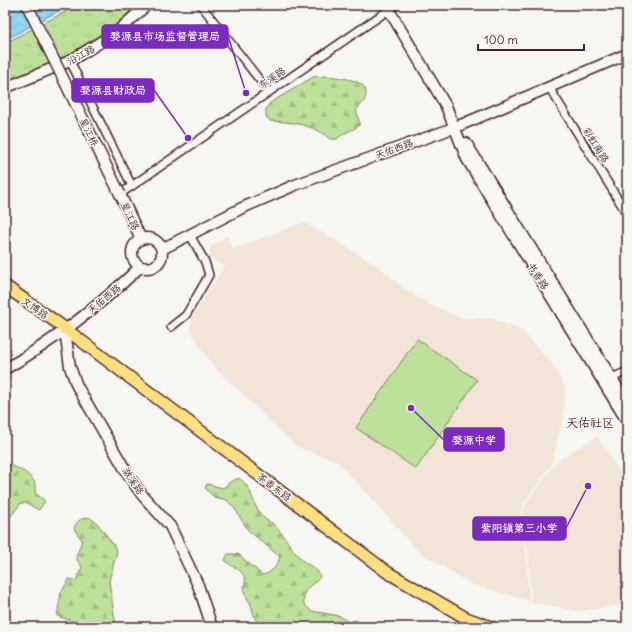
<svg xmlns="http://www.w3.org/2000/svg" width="632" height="632" font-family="Delius,'LXGW WenKai TC',sans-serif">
	<defs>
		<pattern id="forest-firs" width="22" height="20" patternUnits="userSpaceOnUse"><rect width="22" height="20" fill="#bde19b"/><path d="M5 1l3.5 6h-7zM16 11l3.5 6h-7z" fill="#a4c186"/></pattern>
		<pattern id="park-tufts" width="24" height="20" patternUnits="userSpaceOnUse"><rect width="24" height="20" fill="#bde19b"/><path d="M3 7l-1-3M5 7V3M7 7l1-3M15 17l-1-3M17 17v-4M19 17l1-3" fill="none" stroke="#a4c186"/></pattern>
		<pattern id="water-waves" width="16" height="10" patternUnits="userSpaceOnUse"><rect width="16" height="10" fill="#8fd9f0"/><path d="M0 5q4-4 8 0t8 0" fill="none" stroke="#7dbace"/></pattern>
	</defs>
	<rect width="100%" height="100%" fill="#f6f6f2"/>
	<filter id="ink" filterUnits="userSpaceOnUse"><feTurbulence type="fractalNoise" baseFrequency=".025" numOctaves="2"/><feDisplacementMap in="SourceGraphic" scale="8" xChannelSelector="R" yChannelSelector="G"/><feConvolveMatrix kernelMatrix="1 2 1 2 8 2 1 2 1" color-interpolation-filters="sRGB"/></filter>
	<g filter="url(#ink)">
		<g fill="#f3e4d8">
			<path d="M301,223l6,1 73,43 22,20 29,18 31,13 31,1 28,11 29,31 15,26 -2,31 -12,48 -27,37 -7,26 9,18 3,54 -58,-17 -52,-32 -82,-91 -40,-14 -85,-82 -22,-35 3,-16 32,-48 -15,-8v-11l17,-11 6,13z"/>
			<path d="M597,436l30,47v121l-48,7 -48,-8 -3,-57 -9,-18 7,-25 30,-41z"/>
		</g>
		<g fill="url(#forest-firs)" stroke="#848063">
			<path d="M327,76c13,2 48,3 37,25 -2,4 -6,6 -8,10l4,13c-6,7 -15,7 -23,15h-7c-16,-15 -39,-17 -60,-18l-4,-5v-7l4,-6 43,-26z"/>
			<path d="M5,464c8,1 24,9 28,16 3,4 2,8 2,13l10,8 -6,9 -13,-7h-5l-11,14 -5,-2z"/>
			<path d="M239,478c17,13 11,28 26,41 2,2 5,2 7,4 12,11 19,26 30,37 6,6 15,7 18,16 -6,13 -18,7 -16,28l7,7 29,5 8,6 8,-2 10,7h-105c-6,-7 -7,-11 -9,-19 -1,-6 -7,-11 -8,-17 0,-4 2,-9 1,-13 -3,-10 -15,-11 -20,-18l3,-6h10l24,21c9,-1 16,-10 18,-18l-32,-27 -13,-21 -8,-9 -13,-3 -9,-9 2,-4 16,4 7,-6z"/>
			<path d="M89,517l8,6 16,21 4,7 -8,30 7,46h-42l-1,-6 -16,-5 4,-23 8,-14 7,2 6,-14 -6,-9 6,-18 -8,-11c3,-9 6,-10 15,-12z"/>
		</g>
		<path fill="url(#park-tufts)" stroke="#848063" d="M78,5h59l-25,22 -44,28 -63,29v-41z"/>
		<path fill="#bde19b" stroke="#848063" d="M417,339l60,41 -61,89 -60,-41z"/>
		<path fill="url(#water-waves)" stroke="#738fa1" d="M5,5h65l-65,35z"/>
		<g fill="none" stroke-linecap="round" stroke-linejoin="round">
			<defs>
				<g id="street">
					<path d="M201,5l68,87"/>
					<path d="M70,61l62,125"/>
					<path d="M549,87l78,127"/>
					<path d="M120,194l276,-189"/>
					<path d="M171,327l15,-12 23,-40 -4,-13 -15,-27"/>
					<path d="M608,380l19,-9"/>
					<path d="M462,627l4,-9"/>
				</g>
				<g id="secondary">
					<path d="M389,10l57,96 21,53 160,262"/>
					<path d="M5,88l65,-27 47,-29 30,-27"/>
					<path d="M466,143l161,260"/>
					<path d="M120,194l21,45"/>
					<circle cx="147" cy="253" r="15"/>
					<path d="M162,249l80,-41 53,-23 161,-58 171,-73"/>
					<path d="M65,330l5,37 7,19 53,92 13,18 27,30 28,59 14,42"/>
					<path d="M5,369c49,-28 94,-63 135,-102"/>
				</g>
				<path id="primary" d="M5,286l54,38 328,248 79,46 25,9"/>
			</defs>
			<use href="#street" stroke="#4a1f2b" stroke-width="10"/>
			<use href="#secondary" stroke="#4a1f2b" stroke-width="13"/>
			<use href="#primary" stroke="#4a1f2b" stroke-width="14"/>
			<use href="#street" stroke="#f6f6f2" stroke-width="7"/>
			<use href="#secondary" stroke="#f6f6f2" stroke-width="10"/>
			<use href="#primary" stroke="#fce080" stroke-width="11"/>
			<defs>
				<path id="secondary-bridge" d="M27,5l93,189"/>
			</defs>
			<use href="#secondary-bridge" stroke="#4a1f2b" stroke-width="13" stroke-linecap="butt"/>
			<use href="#secondary-bridge" stroke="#f6f6f2" stroke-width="10"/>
		</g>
	</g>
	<g text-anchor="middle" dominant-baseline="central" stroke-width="3" stroke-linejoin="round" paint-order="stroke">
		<g font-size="10" fill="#4a1f2b" stroke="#f6f6f2">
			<text transform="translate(81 55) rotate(-29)">沿江路</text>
			<text transform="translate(272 78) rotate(-34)">东溪路</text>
			<text transform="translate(89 132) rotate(64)">星江桥</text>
			<text transform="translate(596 145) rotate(58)">彩虹南路</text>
			<text transform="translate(394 149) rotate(-20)">天佑西路</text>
			<text transform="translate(130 216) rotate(65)">星江路</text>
			<text transform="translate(538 276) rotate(58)">书香路</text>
			<text transform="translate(104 299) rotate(-40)">天佑西路</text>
			<text transform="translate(35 308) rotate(35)">文博路</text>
			<text transform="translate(133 481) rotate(56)">潋溪路</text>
			<text transform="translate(274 487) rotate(37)">茶香东路</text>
		</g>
		<g font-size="12" fill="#4a1f2b" stroke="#f6f6f2">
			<text x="590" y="422">天佑社区</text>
		</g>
	</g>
	<path fill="none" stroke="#7b2cbf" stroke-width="1.5" d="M246 93L228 36M188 138L154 90M411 408L444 440M588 486L566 528"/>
	<g fill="#7b2cbf" stroke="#f6f6f2" stroke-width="1.5">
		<circle cx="246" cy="93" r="4"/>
		<circle cx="188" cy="138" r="4"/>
		<circle cx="411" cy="408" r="4"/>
		<circle cx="588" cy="486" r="4"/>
	</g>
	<g fill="#7b2cbf" stroke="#7b2cbf" stroke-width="1.5">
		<rect x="102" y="25" width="126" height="23" rx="4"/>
		<rect x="72" y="79" width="82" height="23" rx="4"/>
		<rect x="444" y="428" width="60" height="23" rx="4"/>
		<rect x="473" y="517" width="93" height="23" rx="4"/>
	</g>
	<g font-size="11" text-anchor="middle" font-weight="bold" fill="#fff">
		<text x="165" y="40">婺源县市场监督管理局</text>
		<text x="113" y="94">婺源县财政局</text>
		<text x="474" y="444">婺源中学</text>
		<text x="519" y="532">紫阳镇第三小学</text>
	</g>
	<rect width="632" height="632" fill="none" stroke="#f6f6f2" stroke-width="20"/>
	<rect x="10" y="10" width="612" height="612" fill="none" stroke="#4a1f2b" stroke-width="1.5" filter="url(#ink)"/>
	<path d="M478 44v6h106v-6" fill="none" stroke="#4a1f2b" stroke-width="2"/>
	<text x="484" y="44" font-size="12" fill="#4a1f2b" stroke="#f6f6f2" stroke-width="3" paint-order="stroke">100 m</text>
</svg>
